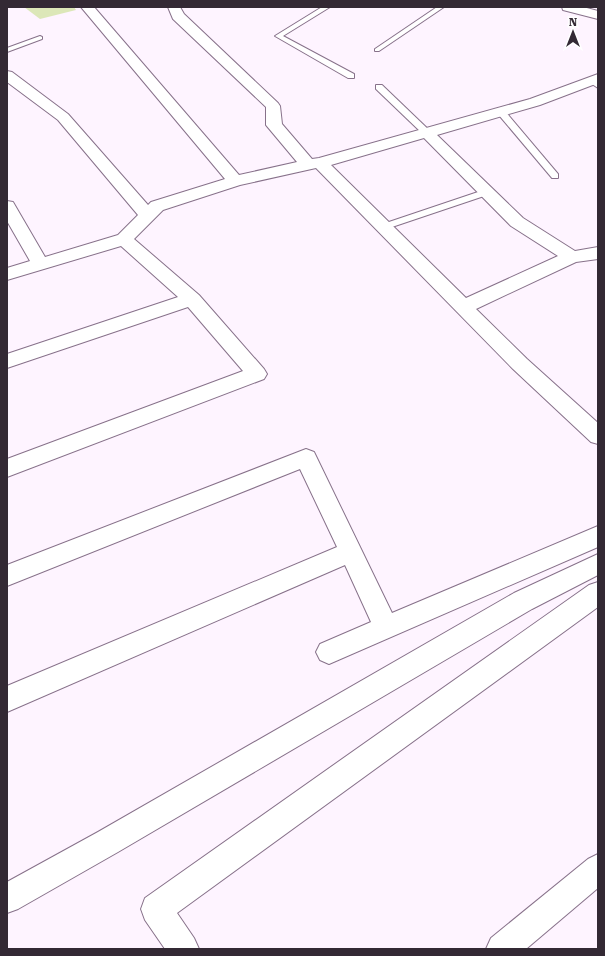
<svg xmlns="http://www.w3.org/2000/svg" width="605" height="956" font-family="'Roboto Serif',serif">
	<rect width="100%" height="100%" fill="#fef4ff"/>
	<path fill="#dce7b8" d="M24,7h50l2,3 -36,9z"/>
	<g fill="none" stroke-linecap="round" stroke-linejoin="round">
		<defs>
			<g id="service">
				<path d="M322,7h8l-47,29 71,38v4h-6l-73,-42z"/>
				<path d="M437,7h7l-65,44h-4v-2z"/>
				<path d="M40,36l2,1v2l-35,13v-4z"/>
				<path d="M589,78h6l3,4v6l-9,-6z"/>
				<path d="M376,85h6l48,46v4h-6l-48,-46z"/>
				<path d="M498,110h6l54,64v4h-6l-54,-64z"/>
				<path d="M484,190h3l4,2 -1,2 -104,35 -3,1 -4,-3 1,-2z"/>
			</g>
			<g id="minor">
				<path d="M81,7h13l145,168 58,-13 -31,-37v-18l-93,-88 -5,-12h12l4,7 94,89 2,3 2,18 30,35 7,-1 211,-59 68,-25v9l-58,22 -103,30 86,83 52,33 23,-4v12l-22,3 -100,47 51,50 71,64v21l-7,-2 -78,-73 -197,-201 -76,17 -77,25 -29,29 65,56 65,74 3,5 -3,5 -257,98v-18l236,-88 -55,-64 -181,61v-14l171,-57 -57,-51 -114,34v-12l23,-7 -23,-40v-20l6,1 32,55 73,-22 20,-20 -80,-95 -51,-38v-11l5,1 56,42 80,91 3,-3 74,-23zM424,138l87,88 47,30 -92,42 -135,-133z"/>
				<path d="M306,449l8,3 78,161 206,-87v21l-269,117 -9,-4 -4,-8 4,-8 51,-22 -26,-57 -338,147v-26l330,-139 -37,-78 -293,117v-21z"/>
				<path d="M598,554v21l-66,34 -414,243 -100,57 -11,4v-31l91,-50 416,-239z"/>
				<path d="M598,582v25l-421,306 17,25 5,11h-34l-20,-29 -4,-11 4,-11 444,-313z"/>
				<path d="M598,854v34l-72,61h-40l5,-11 97,-79z"/>
			</g>
			<path id="tertiary" d="M562,7h21l15,4v8l-35,-9z"/>
		</defs>
		<use href="#service" stroke="#87718a" stroke-width="2"/>
		<use href="#minor" stroke="#87718a" stroke-width="2"/>
		<use href="#tertiary" stroke="#87718a" stroke-width="2"/>
		<use href="#service" fill="#fff" fill-rule="evenodd"/>
		<use href="#minor" fill="#fff" fill-rule="evenodd"/>
		<use href="#tertiary" fill="#fff" fill-rule="evenodd"/>
	</g>
	<rect width="605" height="956" fill="none" stroke="#332934" stroke-width="16"/>
	<g transform="translate(573 32)" stroke="#ffffff" stroke-width="3" paint-order="stroke">
	<path d="M0-3L7 15L0 10L-7 15Z" fill="#332934"/>
	<text y="-6" font-size="11" font-weight="bold" text-anchor="middle" fill="#332934">N</text>
	</g>
</svg>
